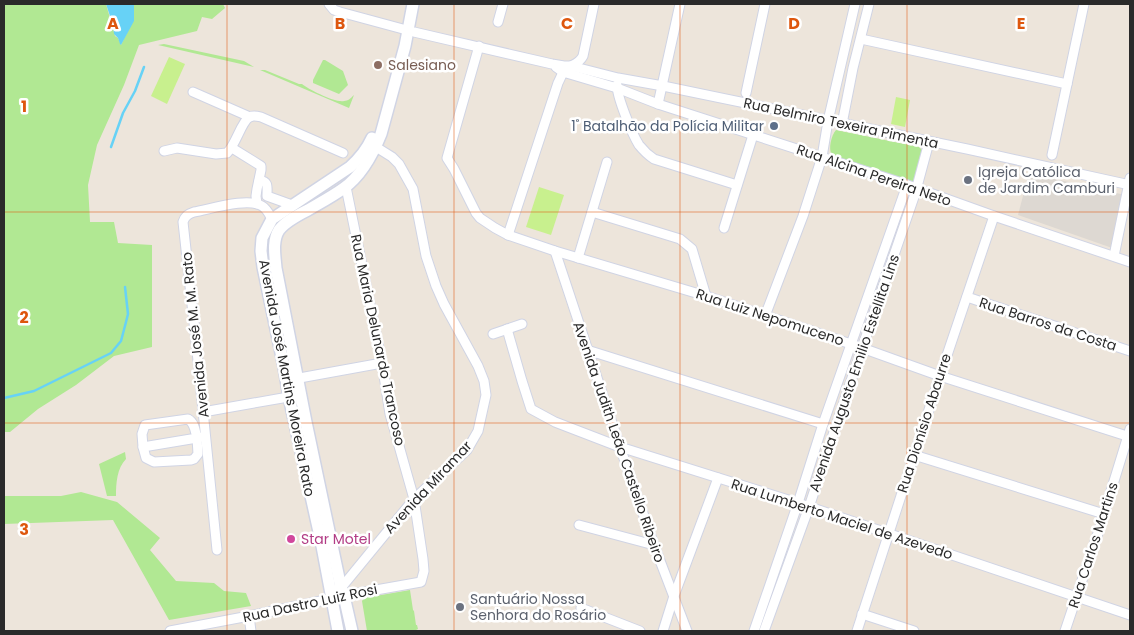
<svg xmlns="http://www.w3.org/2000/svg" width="1134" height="635" font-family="Poppins,sans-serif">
	<rect width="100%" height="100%" fill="#ede5db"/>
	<g fill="#b1e893">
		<path d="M4,4h102l9,32 3,2 3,7 13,-27v-14h89l2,4 -13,11 -10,-2 -5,14 -58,14 -15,40 -27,60 -9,40 2,37h24l4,21 34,2v102l-38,9 -38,29 -38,24 -28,23h-6z"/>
		<path d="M164,44l80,17 10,6 -96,-22z"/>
		<path d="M323,60h2l18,11 5,14 -9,9 -26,-11v-3z"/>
		<path d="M260,70h5l34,14h3c6,5 33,19 42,17 4,0 7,-3 10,-6l-5,13z"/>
		<path d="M836,130l83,17 5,5 -10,29 -7,1 -75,-27c-4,-6 -1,-19 4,-25z"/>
		<path d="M125,452l1,7c-9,9 -10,24 -10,37h-9l-8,-32z"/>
		<path d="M81,492l36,10 43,36 -10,12 26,31 38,2 10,8 22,2 5,13 -82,14 -56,-100 -109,4v-29l1,1h56z"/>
		<path d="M410,590l3,20 1,1 2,14h1l1,4 -2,1 1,1h-50l-5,-30 2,-3z"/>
	</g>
	<g fill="#c8f08e">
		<path d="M169,57l16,7 -18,40 -16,-8z"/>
		<path d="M896,97l14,3 -5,27 -14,-3z"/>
		<path d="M539,187l25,8 -13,40 -25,-8z"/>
	</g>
	<path fill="#ddd8d2" d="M1029,173l96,22 -10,54 -97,-34z"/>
	<path fill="#67d2f6" d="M106,4h28v17l-13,24 -1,-1 -2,-6 -4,-4 -1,-9z"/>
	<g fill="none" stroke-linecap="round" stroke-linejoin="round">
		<g stroke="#67d2f6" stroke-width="2.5">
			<path d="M111,147l12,-34 12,-22 9,-24"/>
			<path d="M4,398l30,-7 77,-38 10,-12 5,-19 2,-8 -3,-27"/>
		</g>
		<defs>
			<g id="street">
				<path d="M329,4l5,6 6,2 74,20 138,32 12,2h7l47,12 45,8 304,63 163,36"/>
				<path d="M498,22l5,-18"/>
				<path d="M861,39l206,45"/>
				<path d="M479,46l-32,112 7,11 22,44 4,5 15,10 13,7 47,16 151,45 145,48 89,32 190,61"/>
				<path d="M556,67l7,5 54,16 41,16 244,79 92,33 136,46"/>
				<path d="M617,85c0,12 15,49 22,60 4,5 9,10 15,14l83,26"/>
				<path d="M193,92l57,25"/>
				<path d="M746,93l19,-89"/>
				<path d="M658,104l22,-100"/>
				<path d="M842,124l11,-56 16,-64"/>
				<path d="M232,148l29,18v4l-4,19 -1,7 1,8"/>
				<path d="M164,151l13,-3 39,6 11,-1c9,-9 14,-30 22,-36 4,-2 8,-1 12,0l82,36"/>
				<path d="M1052,155l32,-151"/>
				<path d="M259,181c10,-1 8,7 8,15l25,9"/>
				<path d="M592,212l88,27 12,10 14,47"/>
				<path d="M724,228l29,-93"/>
				<path d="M508,235l50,-152c2,-4 4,-9 6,-12 6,-7 14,-5 19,-15l11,-52"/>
				<path d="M555,251l65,196 34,98 33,86"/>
				<path d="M1114,256l16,-78"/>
				<path d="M578,258l29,-96"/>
				<path d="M967,297l163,54"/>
				<path d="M765,316l38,-100 19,-59 6,-36 27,-117"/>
				<path d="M507,329l15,52 9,28 24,13 65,25 178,56 332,112"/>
				<path d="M493,334l29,-10"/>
				<path d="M587,350l236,74"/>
				<path d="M291,378l3,1 88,-16"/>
				<path d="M203,412l91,-16"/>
				<path d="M188,419c7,4 7,12 9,19l-54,9 -1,-13 3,-9z"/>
				<path d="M143,447l3,11 8,4 37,-2 3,-1 4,-5 -1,-16 6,-1"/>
				<path d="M914,455l190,59"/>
				<path d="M579,525l75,20"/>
				<path d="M217,550l-21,-209 -13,-119c2,-6 5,-8 11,-10 17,-3 54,-15 68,-6 5,3 7,8 10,13"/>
				<path d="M338,588h3l73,-89 53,-49 11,-19 8,-36 -2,-14 -6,-15 -34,-62 -8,-18 -10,-30 -13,-67 -14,-25 -7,-7 -16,-10"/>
				<path d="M581,608l59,23"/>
				<path d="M862,614l52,17"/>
				<path d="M249,616l2,15"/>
				<path d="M170,631l79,-15 110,-23 62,-11 3,-11 -1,-12 -9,-60 -24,-85 -8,-51 -36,-176"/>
				<path d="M663,631l11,-35 44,-118"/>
				<path d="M754,631l44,-128 25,-79 84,-239"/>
				<path d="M764,631l45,-124 53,-159 53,-154 14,-52"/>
				<path d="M857,631l83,-255 54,-160"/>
				<path d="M1065,631l34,-101 31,-101"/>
			</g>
			<g id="secondary">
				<path d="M338,631l-17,-90 -32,-144 -5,-30 -21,-100 -2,-16 1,-13 10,-19 78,-52c9,-8 17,-18 22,-29"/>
				<path d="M352,631l-8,-35 -3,-8 -35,-166 -30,-154c-1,-12 -4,-27 3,-38 7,-9 19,-15 29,-20 12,-7 25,-14 36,-22 18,-13 29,-34 37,-54l24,-88 8,-42"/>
			</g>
		</defs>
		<use href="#street" stroke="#d0d4e4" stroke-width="11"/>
		<use href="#secondary" stroke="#d0d4e4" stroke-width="14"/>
		<use href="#street" stroke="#fff" stroke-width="9"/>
		<use href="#secondary" stroke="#fff" stroke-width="11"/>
	</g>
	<path fill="none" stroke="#de570e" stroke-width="1" stroke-opacity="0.55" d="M227,4v627M454,4v627M680,4v627M907,4v627M4,212h1126M4,423h1126"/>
	<circle fill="#8d6e63" stroke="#fff" stroke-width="2" cx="378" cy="65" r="5"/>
	<circle fill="#5c6f8a" stroke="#fff" stroke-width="2" cx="774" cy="126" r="5"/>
	<g fill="#6b7280" stroke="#fff" stroke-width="2">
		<circle cx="968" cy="180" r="5"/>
		<circle cx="460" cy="607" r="5"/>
	</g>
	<circle fill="#d1479c" stroke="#fff" stroke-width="2" cx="291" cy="539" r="5"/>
	<g text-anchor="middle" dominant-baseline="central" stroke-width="5" stroke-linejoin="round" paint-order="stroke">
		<g font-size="14" fill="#785e54" stroke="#fff" text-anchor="start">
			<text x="388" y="65">Salesiano</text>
		</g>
		<g font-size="14" fill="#2a2a2a" stroke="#fff">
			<text transform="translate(841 123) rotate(12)">Rua Belmiro Texeira Pimenta</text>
			<text transform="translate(874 175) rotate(19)">Rua Alcina Pereira Neto</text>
			<text transform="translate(770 317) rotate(18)">Rua Luiz Nepomuceno</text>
			<text transform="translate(1048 324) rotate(18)">Rua Barros da Costa</text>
			<text transform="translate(195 335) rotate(-96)">Avenida José M. M. Rato</text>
			<text transform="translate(378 340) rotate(78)">Rua Maria Delunardo Trancoso</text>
			<text transform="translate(854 373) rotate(-71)">Avenida Augusto Emilio Estellita Lins</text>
			<text transform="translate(287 378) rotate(79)">Avenida José Martins Moreira Rato</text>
			<text transform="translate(924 423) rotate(-72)">Rua Dionísio Abaurre</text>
			<text transform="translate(619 442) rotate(71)">Avenida Judith Leão Castello Ribeiro</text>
			<text transform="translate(428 487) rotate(-47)">Avenida Miramar</text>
			<text transform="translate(842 519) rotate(18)">Rua Lumberto Maciel de Azevedo</text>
			<text transform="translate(1093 545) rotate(-72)">Rua Carlos Martins</text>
			<text transform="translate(310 603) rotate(-12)">Rua Dastro Luiz Rosi</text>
		</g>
		<g font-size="14" fill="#4e5e75" stroke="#fff" text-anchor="end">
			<text x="764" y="126">1˚ Batalhão da Polícia Militar</text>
		</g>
		<g font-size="14" fill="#5b616d" stroke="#fff" text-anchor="start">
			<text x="978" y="172">Igreja Católica<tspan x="978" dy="16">de Jardim Camburi</tspan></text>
			<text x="470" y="599">Santuário Nossa<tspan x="470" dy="16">Senhora do Rosário</tspan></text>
		</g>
		<g font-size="14" fill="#b23c85" stroke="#fff" text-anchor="start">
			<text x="301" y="539">Star Motel</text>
		</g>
	</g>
	<g font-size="16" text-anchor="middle" font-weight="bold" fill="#de570e" stroke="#fff" stroke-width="5" stroke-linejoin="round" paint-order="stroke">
		<text x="113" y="29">A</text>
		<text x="340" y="29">B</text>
		<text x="567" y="29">C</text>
		<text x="794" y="29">D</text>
		<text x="1021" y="29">E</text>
		<text x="24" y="112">1</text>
		<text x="24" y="323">2</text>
		<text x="24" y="535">3</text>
	</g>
	<rect width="1134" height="635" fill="none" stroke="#2a2a2a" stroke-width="10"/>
</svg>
